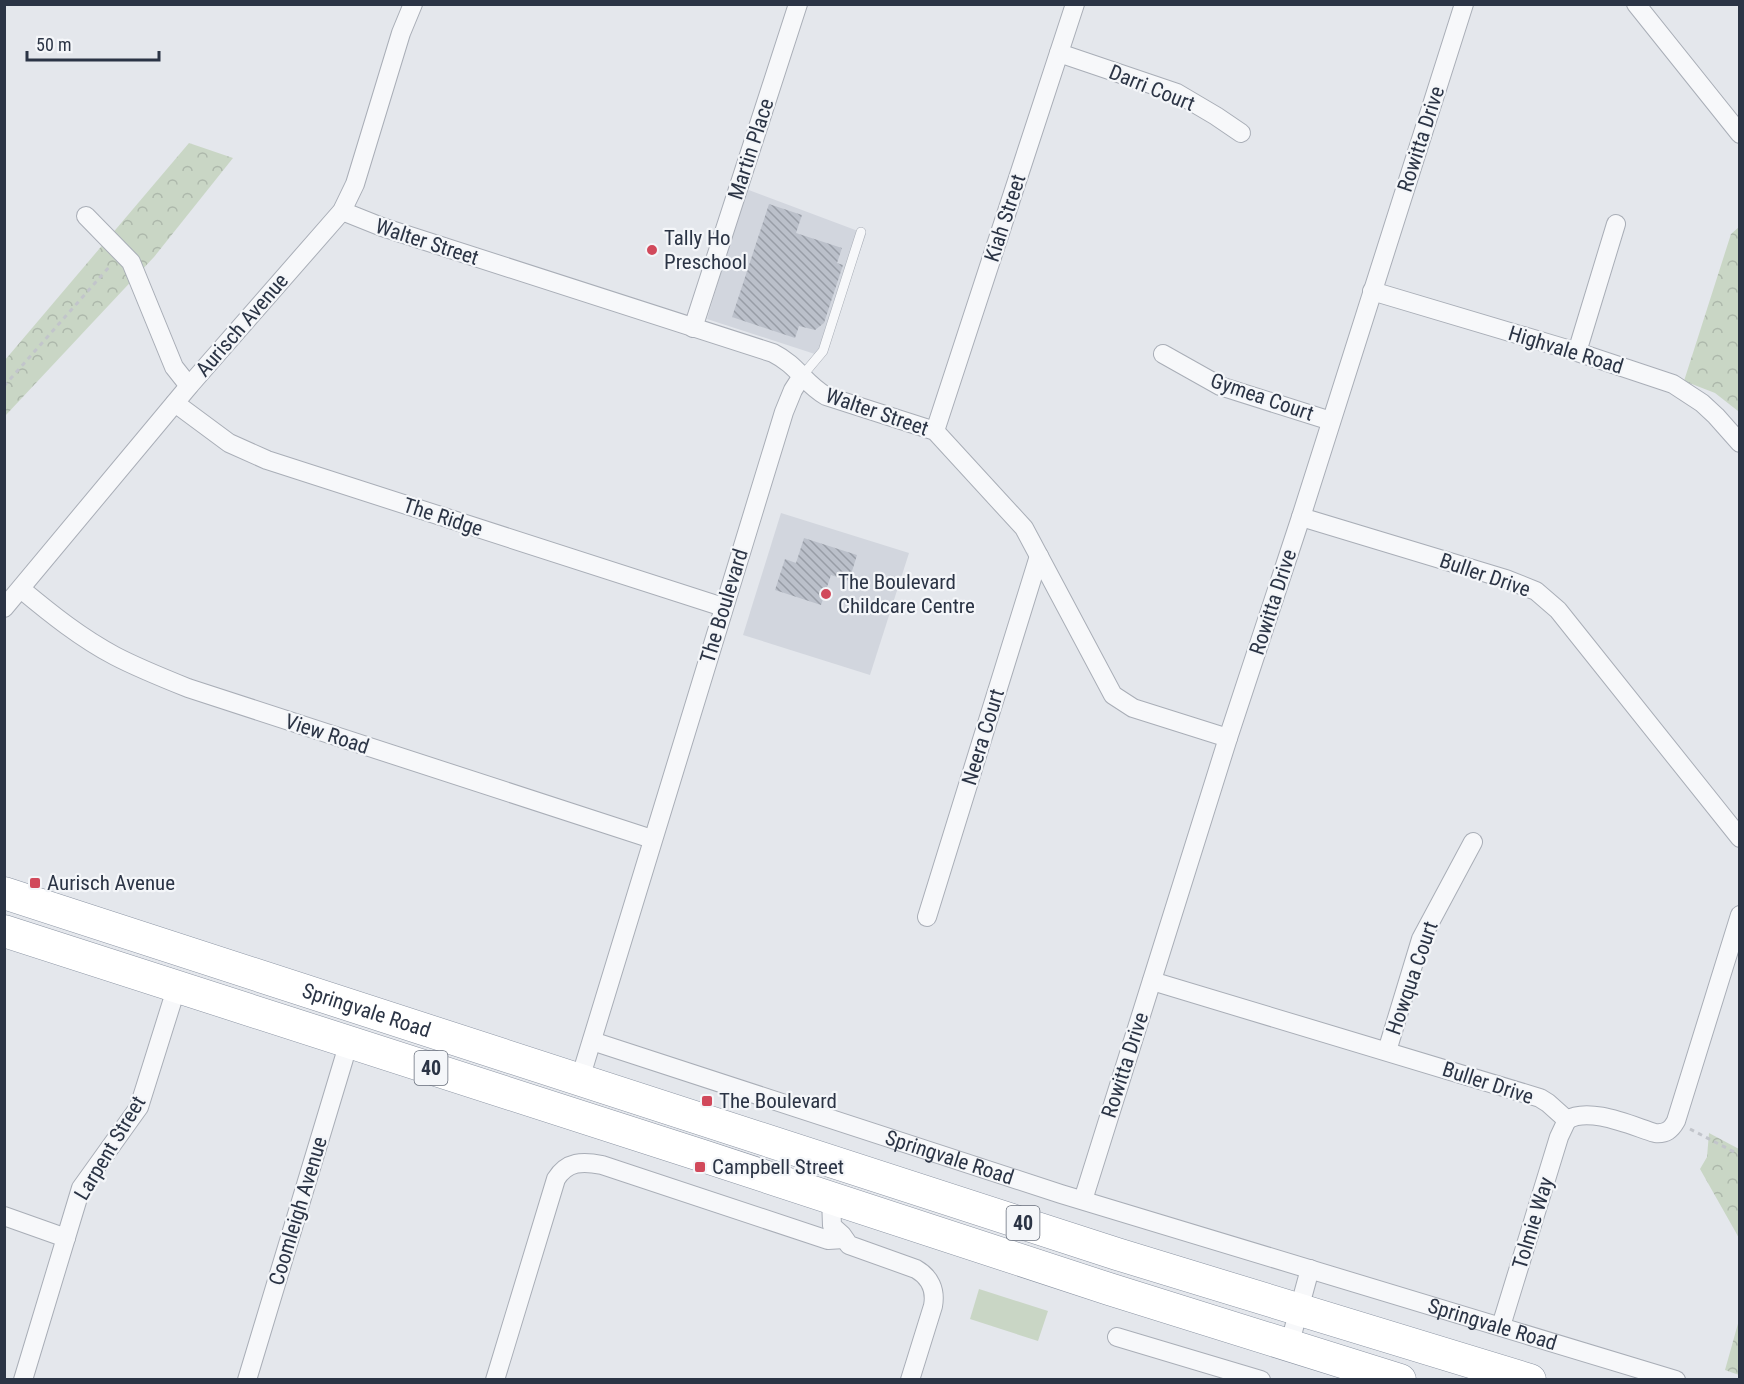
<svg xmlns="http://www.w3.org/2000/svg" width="1744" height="1384" font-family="'Roboto Condensed',sans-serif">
	<defs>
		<pattern id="park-crowns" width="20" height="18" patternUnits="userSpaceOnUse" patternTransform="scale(1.5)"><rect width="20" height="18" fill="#c9d6c5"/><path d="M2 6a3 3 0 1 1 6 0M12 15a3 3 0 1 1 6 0" fill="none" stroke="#adb8ab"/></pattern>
		<pattern id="building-back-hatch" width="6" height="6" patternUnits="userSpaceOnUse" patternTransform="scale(1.5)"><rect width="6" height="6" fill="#bbc0ca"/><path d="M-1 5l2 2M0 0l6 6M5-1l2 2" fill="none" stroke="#989da6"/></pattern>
	</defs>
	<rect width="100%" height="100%" fill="#e4e7ec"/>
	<g fill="#d2d6de">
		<path d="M746,189l120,45 -42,123 -117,-38z"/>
		<path d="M781,513l128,40 -39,122 -127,-40z"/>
	</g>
	<path fill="#c9d6c5" d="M979,1289l69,22 -10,30 -68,-22z"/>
	<g fill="url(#park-crowns)">
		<path d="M189,143l44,15 -79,99 -149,159v-56z"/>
		<path d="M1739,227v183l-1,1 -23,-18 -31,-12 47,-147z"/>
		<path d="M1709,1133l30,16v89l-39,-69 7,-12z"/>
		<path d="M1739,1320v55l-14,-5z"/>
	</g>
	<g fill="url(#building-back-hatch)">
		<path d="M769,204l33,11 -6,18 46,15 -5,15 6,2 -19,58 -9,7 -16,-4 -4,12 -63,-21z"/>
		<path d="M804,538l53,17 -8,26 -18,-6 -10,30 -46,-15 10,-31 11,4z"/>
	</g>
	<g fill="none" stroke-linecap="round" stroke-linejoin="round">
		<defs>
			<path id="service" d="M802,376l21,-25 38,-119"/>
			<g id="minor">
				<path d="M1636,4l104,130"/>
				<path d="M1059,53l118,40 39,23 25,17"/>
				<path d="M342,211l40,16 391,126c24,12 31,30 53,43l109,35 89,97 89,167 20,13 95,30"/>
				<path d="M86,216l45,46 43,105 15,19"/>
				<path d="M1372,291l205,61 96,32 29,19 14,13 24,27"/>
				<path d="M693,328l105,-324"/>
				<path d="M1577,352l39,-128"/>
				<path d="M1163,354l57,32 111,35"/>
				<path d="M175,403l54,40 38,17 456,147"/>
				<path d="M935,431l140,-427"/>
				<path d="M1301,517l205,62 30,12 22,19 182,228"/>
				<path d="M21,589c30,25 60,49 94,67 23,12 48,22 73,32l464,151"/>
				<path d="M4,608l185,-222 153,-175 13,-27 46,-151 12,-29"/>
				<path d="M927,917l112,-361"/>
				<path d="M1152,981l388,117 8,5 19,17"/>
				<path id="s1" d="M592,1041l469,153 615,186"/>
				<path d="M1387,1051l34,-112 52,-97"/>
				<path d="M580,1079l204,-667 9,-22 9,-14"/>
				<path d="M1567,1120c22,-14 65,6 88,13 11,1 16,-3 21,-12l64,-206"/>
				<path d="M831,1198l1,28 10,9 7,10 67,24c14,8 20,21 17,37l-23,74"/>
				<path d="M1083,1200l145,-462 73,-221 163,-513"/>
				<path d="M4,1216l62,22"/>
				<path d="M1501,1326l58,-189 8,-17"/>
				<path d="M1117,1337l144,43"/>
				<path d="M1289,1346l21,-77"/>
				<path d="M23,1380l58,-192 58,-81 38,-121"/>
				<path d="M247,1380l102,-338"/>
				<path d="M495,1380l61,-201c11,-18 27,-18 46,-14l226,75 16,-1"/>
			</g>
			<g id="trunk">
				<path id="s2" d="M4,893l1113,361 413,126"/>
				<path d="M4,931l699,225 406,133 291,91"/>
			</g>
		</defs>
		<use href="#service" stroke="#a9aeb7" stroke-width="10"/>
		<use href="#minor" stroke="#a9aeb7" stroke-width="20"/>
		<use href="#trunk" stroke="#8b94a3" stroke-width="33"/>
		<g stroke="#c2c5cb" stroke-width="3" stroke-dasharray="4.5 4.5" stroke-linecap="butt">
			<path d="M4,386l106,-120"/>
			<path d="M1690,1129l50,26"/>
		</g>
		<use href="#service" stroke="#f7f8fa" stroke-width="9"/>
		<use href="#minor" stroke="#f7f8fa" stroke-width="18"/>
		<use href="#trunk" stroke="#fff" stroke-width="32"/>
	</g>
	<g fill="#d1495b" stroke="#f4f6f9" stroke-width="2">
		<circle cx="652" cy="250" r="6"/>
		<circle cx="826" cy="594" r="6"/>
		<rect x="29" y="877" width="12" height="12" rx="3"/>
		<rect x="701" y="1095" width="12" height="12" rx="3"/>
		<rect x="694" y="1161" width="12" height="12" rx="3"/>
	</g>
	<g text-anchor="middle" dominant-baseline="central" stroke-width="4.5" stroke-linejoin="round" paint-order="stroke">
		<g fill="#f4f6f9" stroke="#676e7b" stroke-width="1.5">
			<rect x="414.5" y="1051" width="33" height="34" rx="4.5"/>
			<rect x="1006.5" y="1206" width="33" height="34" rx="4.5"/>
		</g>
		<g font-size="20" font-weight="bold" fill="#2b3445">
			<text x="431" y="1068">40</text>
			<text x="1023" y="1223">40</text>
		</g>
		<g font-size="21" fill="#2b3445" stroke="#f4f6f9">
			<text transform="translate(1152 88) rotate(22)">Darri Court</text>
			<text transform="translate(1421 139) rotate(-72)">Rowitta Drive</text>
			<text transform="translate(751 149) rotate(-72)">Martin Place</text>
			<text transform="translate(1005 218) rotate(-72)">Kiah Street</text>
			<text transform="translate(427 242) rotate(18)">Walter Street</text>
			<text transform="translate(242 325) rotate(-49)">Aurisch Avenue</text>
			<text transform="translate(1566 350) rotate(17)">Highvale Road</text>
			<text transform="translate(1262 397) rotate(19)">Gymea Court</text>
			<text transform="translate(877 412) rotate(19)">Walter Street</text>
			<text transform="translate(443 517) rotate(18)">The Ridge</text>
			<text transform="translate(1485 575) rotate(19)">Buller Drive</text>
			<text transform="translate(1273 602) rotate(-72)">Rowitta Drive</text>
			<text transform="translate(724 606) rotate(-73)">The Boulevard</text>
			<text transform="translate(327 734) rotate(18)">View Road</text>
			<text transform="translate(983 737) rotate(-73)">Neera Court</text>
			<text transform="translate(1412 978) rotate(-71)">Howqua Court</text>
			<text stroke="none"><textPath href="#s2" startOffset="381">Springvale Road</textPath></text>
			<text transform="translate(1125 1065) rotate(-72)">Rowitta Drive</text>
			<text transform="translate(1488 1083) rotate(18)">Buller Drive</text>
			<text transform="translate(110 1148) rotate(-59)">Larpent Street</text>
			<text stroke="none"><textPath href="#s1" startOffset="376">Springvale Road</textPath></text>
			<text transform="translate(298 1211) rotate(-73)">Coomleigh Avenue</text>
			<text transform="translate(1533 1223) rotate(-73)">Tolmie Way</text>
			<text stroke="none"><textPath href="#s1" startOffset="944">Springvale Road</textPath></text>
		</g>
		<g font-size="21" fill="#2b3445" stroke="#f4f6f9" text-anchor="start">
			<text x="664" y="238">Tally Ho<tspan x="664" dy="24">Preschool</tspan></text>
			<text x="838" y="582">The Boulevard<tspan x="838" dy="24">Childcare Centre</tspan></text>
			<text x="47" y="883">Aurisch Avenue</text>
			<text x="719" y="1101">The Boulevard</text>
			<text x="712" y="1167">Campbell Street</text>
		</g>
	</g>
	<rect width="1744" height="1384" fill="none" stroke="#2b3445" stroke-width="12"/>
	<path d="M27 51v9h132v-9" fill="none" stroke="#2b3445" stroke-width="3"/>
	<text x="36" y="51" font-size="18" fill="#2b3445" stroke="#f4f6f9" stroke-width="4.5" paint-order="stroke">50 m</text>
</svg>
